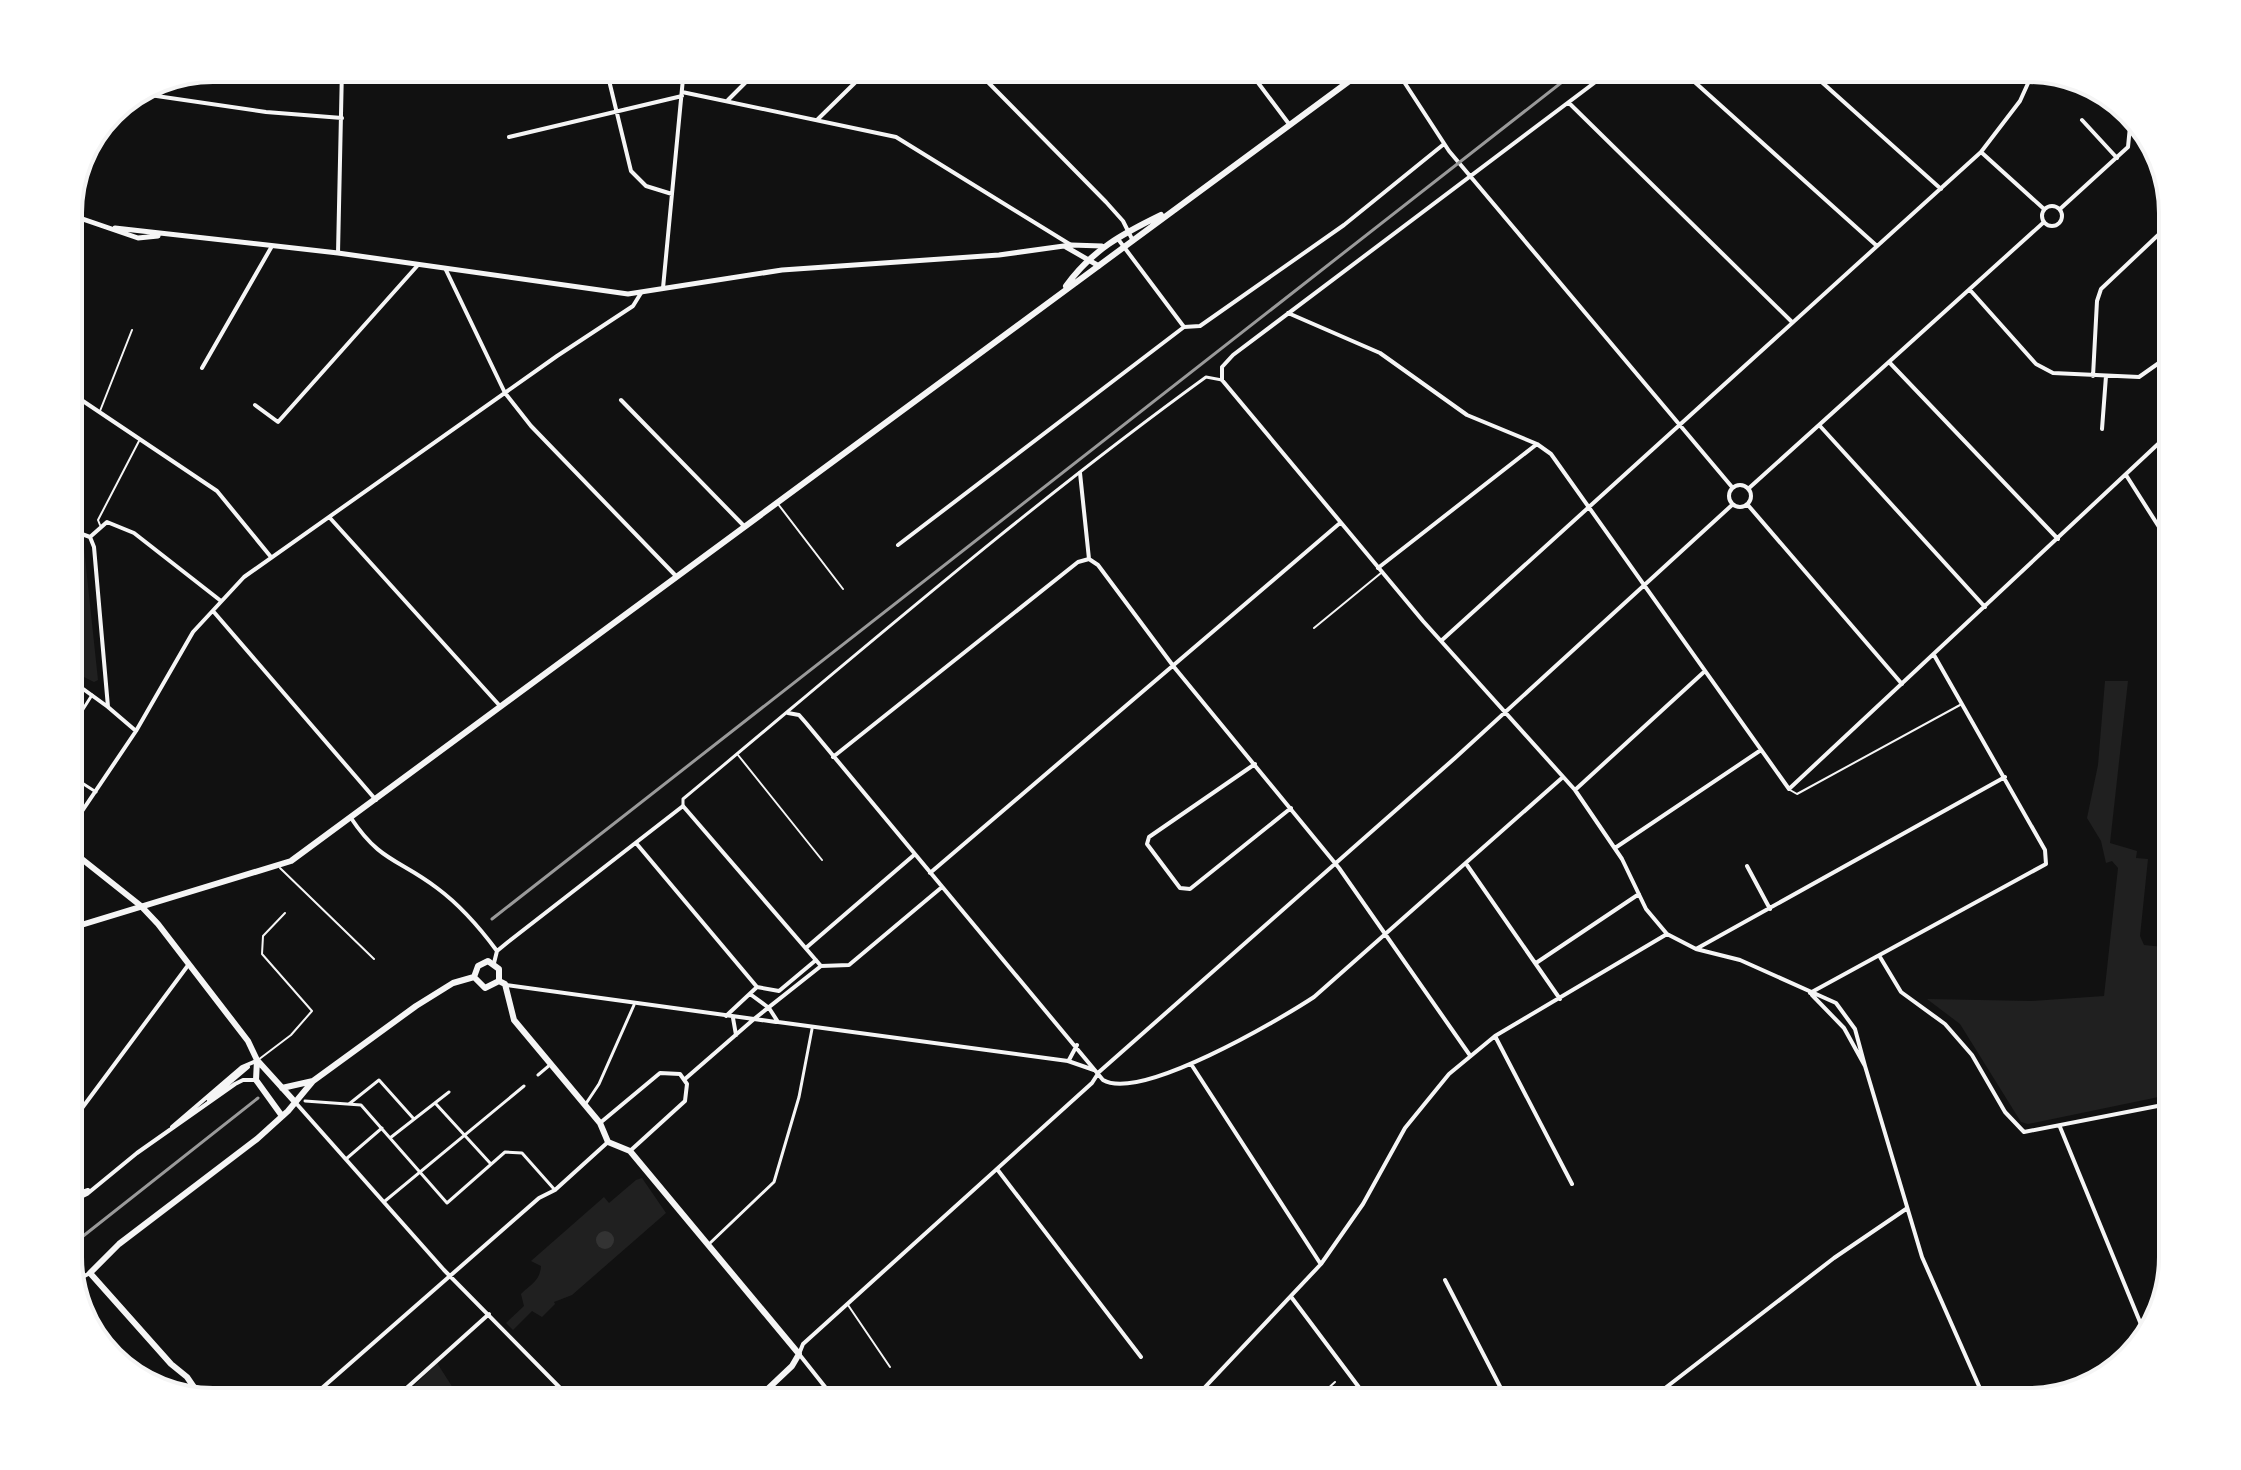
<svg xmlns="http://www.w3.org/2000/svg" width="2241" height="1470" viewBox="0 0 2241 1470" font-family="Bitter,serif">
  <rect width="100%" height="100%" fill="#111"/>
  <path fill="#202020" d="M75,542L84,548L98,680L94,682L68,669V553Z
    M2105,681H2128L2110,843L2137,851L2136,858L2148,859L2140,936L2144,945L2173,948V1094L2028,1124L2021,1122L1960,1024L1927,999L2031,1001L2104,996L2118,868L2112,861L2106,863L2101,841L2087,818L2098,765Z
    M642,1178L666,1213L572,1295L554,1302L555,1304L542,1317L532,1311L513,1330L506,1323L524,1306L521,1294C531,1284 540,1281 541,1266L531,1261L604,1197L609,1203L636,1180Z
    M437,1363L462,1402H398Z"/>
  <path fill="#333" d="M596 1240a9 9 0 1 1 18 0a9 9 0 1 1-18 0Z"/>
  <g fill="none" stroke-linecap="round" stroke-linejoin="round">
    <path stroke="#f5f5f5" stroke-width="2" d="M100,411L132,330
      M778,504L843,589
      M100,525L98,520L139,441
      M1314,628L1381,573
      M738,755L822,860
      M1790,790L1797,794L1960,705
      M280,868L374,959
      M258,1060L291,1035L312,1011L262,954L263,936L285,913
      M848,1305L890,1367
      M1313,1402L1335,1382"/>
    <path stroke="#f5f5f5" stroke-width="3" d="M68,733L92,695
      M68,774L96,792
      M683,806V799C855,656 1025,508 1206,377L1222,380
      M538,1075L551,1064
      M305,1101L361,1105L447,1203L505,1152L522,1153L554,1189
      M349,1104L379,1080L413,1118
      M436,1104L490,1163
      M585,1105L599,1084L634,1005
      M390,1138L449,1092
      M346,1159L382,1128
      M385,1201L524,1086
      M708,1245L774,1182L799,1097L812,1029"/>
    <path stroke="#f5f5f5" stroke-width="4" d="M606,68L631,171L646,186L672,194
      M974,68L1106,202L1123,221L1133,241
      M1247,68L1289,124
      M1395,68L1449,151L1732,487
      M1614,68L1233,355L1222,367V380L1423,621L1575,790L1622,859L1646,909L1667,934L1696,949L1740,960L1836,1003L1855,1029L1865,1066
      M1679,68L1877,246
      M1806,68L1941,189
      M682,92L896,137L1071,245
      M136,93L266,112L342,118
      M728,100L760,68
      M1569,103L1792,322
      M818,119L870,68
      M2082,120L2117,158
      M509,137L682,96
      M1981,152L2044,209
      M2042 216a10 10 0 1 1 20 0a10 10 0 1 1-20 0Z
      M2060,209L2128,147L2131,116
      M1118,239L1184,327
      M338,253L342,68
      M445,268L505,393L531,426L676,576
      M663,288L684,68
      M1970,290L2036,364L2053,373L2139,377L2173,353
      M1288,313L1380,353L1467,415L1537,444L1551,454L1789,789L2173,430
      M1184,327L1200,326L1344,225L1444,144
      M1889,362L2058,539
      M202,368L272,246
      M2093,376L2097,301L2101,289L2173,221
      M68,391L217,491L271,557
      M621,400L745,527
      M255,405L278,422L418,265
      M1820,426L1985,607
      M2102,429L2106,376
      M1080,473L1089,559
      M2126,475L2173,549
      M1729 496a11 11 0 1 1 22 0a11 11 0 1 1-22 0Z
      M1748,489L2044,222
      M1747,504L1902,684
      M330,518L500,706
      M68,529L90,537
      M90,537L94,547L108,707L136,731
      M90,537L107,522L134,533L221,601
      M898,545L1184,327
      M1089,559L1098,565L1174,667L1339,868L1469,1054
      M1378,568L1537,444
      M213,611L376,800
      M1441,641L1981,152L2020,101L2034,70
      M68,678L108,707
      M788,713L799,715L806,723L1103,1080C1140,1102 1279,1020 1314,997L1563,777
      M833,757L1078,562L1089,559
      M1255,764L1149,837L1147,844L1180,888L1190,889L1291,808
      M1575,790L1705,671
      M351,818C380,862 399,859 437,888C460,905 480,928 497,951
      M68,832L136,731L193,632L244,577L557,356L633,306L641,293
      M636,843L757,987
      M1615,848L1761,750
      M1467,865L1560,999
      M1747,866L1770,909
      M930,873L1340,523
      M807,947L914,855
      M1696,949L2005,777
      M1880,957L1901,992L1945,1024L1972,1055L2005,1112L2024,1132L2173,1103
      M494,963L497,951L508,942L683,806L821,966
      M1536,963L1639,894
      M506,985L754,1019L821,966L849,965L942,887
      M1810,993L2046,864L2045,850L1934,655
      M750,994L769,1008
      M1812,995L1844,1028L1865,1066L1922,1257L1986,1402
      M769,1008L778,1022L1068,1061L1094,1070
      M726,1016L757,987L779,991L816,960
      M733,1018L736,1035
      M1495,1036L1572,1184
      M1069,1060L1077,1045
      M1191,1064L1320,1263
      M685,1079L754,1019L776,1022
      M209,1100L248,1067
      M295,1102L444,1270L574,1402
      M600,1123L660,1073L680,1074L687,1084L685,1101L630,1151
      M68,1127L189,964
      M172,1127L242,1067L256,1061
      M2060,1127L2147,1339
      M997,1169L1141,1357
      M68,1197L88,1190
      M68,1203L87,1194L137,1153L235,1084L243,1080H256
      M1445,1280L1508,1402
      M73,1282L90,1273
      M1292,1298L1370,1402
      M306,1402L539,1198L555,1190L608,1142
      M391,1402L489,1314
      M837,1402L799,1354L803,1344L1092,1083L1099,1072L1455,758L1732,505
      M1191,1402L1321,1264L1363,1204L1405,1128L1449,1074L1495,1036L1667,934
      M1647,1402L1834,1258L1906,1209"/>
    <path stroke="#f5f5f5" stroke-width="5" d="M68,214L138,238L158,236
      M115,228L338,253L628,294L782,270L999,255L1071,245L1102,246
      M1066,247L1099,266"/>
    <path stroke="#f5f5f5" stroke-width="6" d="M68,848L141,906L158,924L248,1041L257,1060L256,1080L282,1116
      M474,977L478,966L488,961L499,969V981
      M474,977L485,988L499,981
      M499,981L505,984L514,1020L600,1123L608,1142L630,1151L799,1354L792,1366L754,1402
      M257,1060L295,1102
      M282,1088L313,1081
      M202,1399L187,1377L171,1364L90,1273L119,1244L257,1139L288,1111L313,1081L416,1006L453,983L474,977"/>
    <path stroke="#f5f5f5" stroke-width="6" d="M1066,286C1092,250 1122,234 1161,215
      M68,929L291,861L1367,68"/>
    <path stroke="#9a9a9a" stroke-width="3" d="M492,919L1580,68
      M68,1248L258,1098"/>
  </g>
  <path d="M0 0H2241V1470H0ZM213 82H2028A131 131 0 0 1 2159 213V1257A131 131 0 0 1 2028 1388H213A131 131 0 0 1 82 1257V213A131 131 0 0 1 213 82Z" fill="#fff" fill-rule="evenodd"/>
  <path fill="none" stroke="#f5f5f5" stroke-width="4" d="M213 82H2028A131 131 0 0 1 2159 213V1257A131 131 0 0 1 2028 1388H213A131 131 0 0 1 82 1257V213A131 131 0 0 1 213 82Z"/>
</svg>
